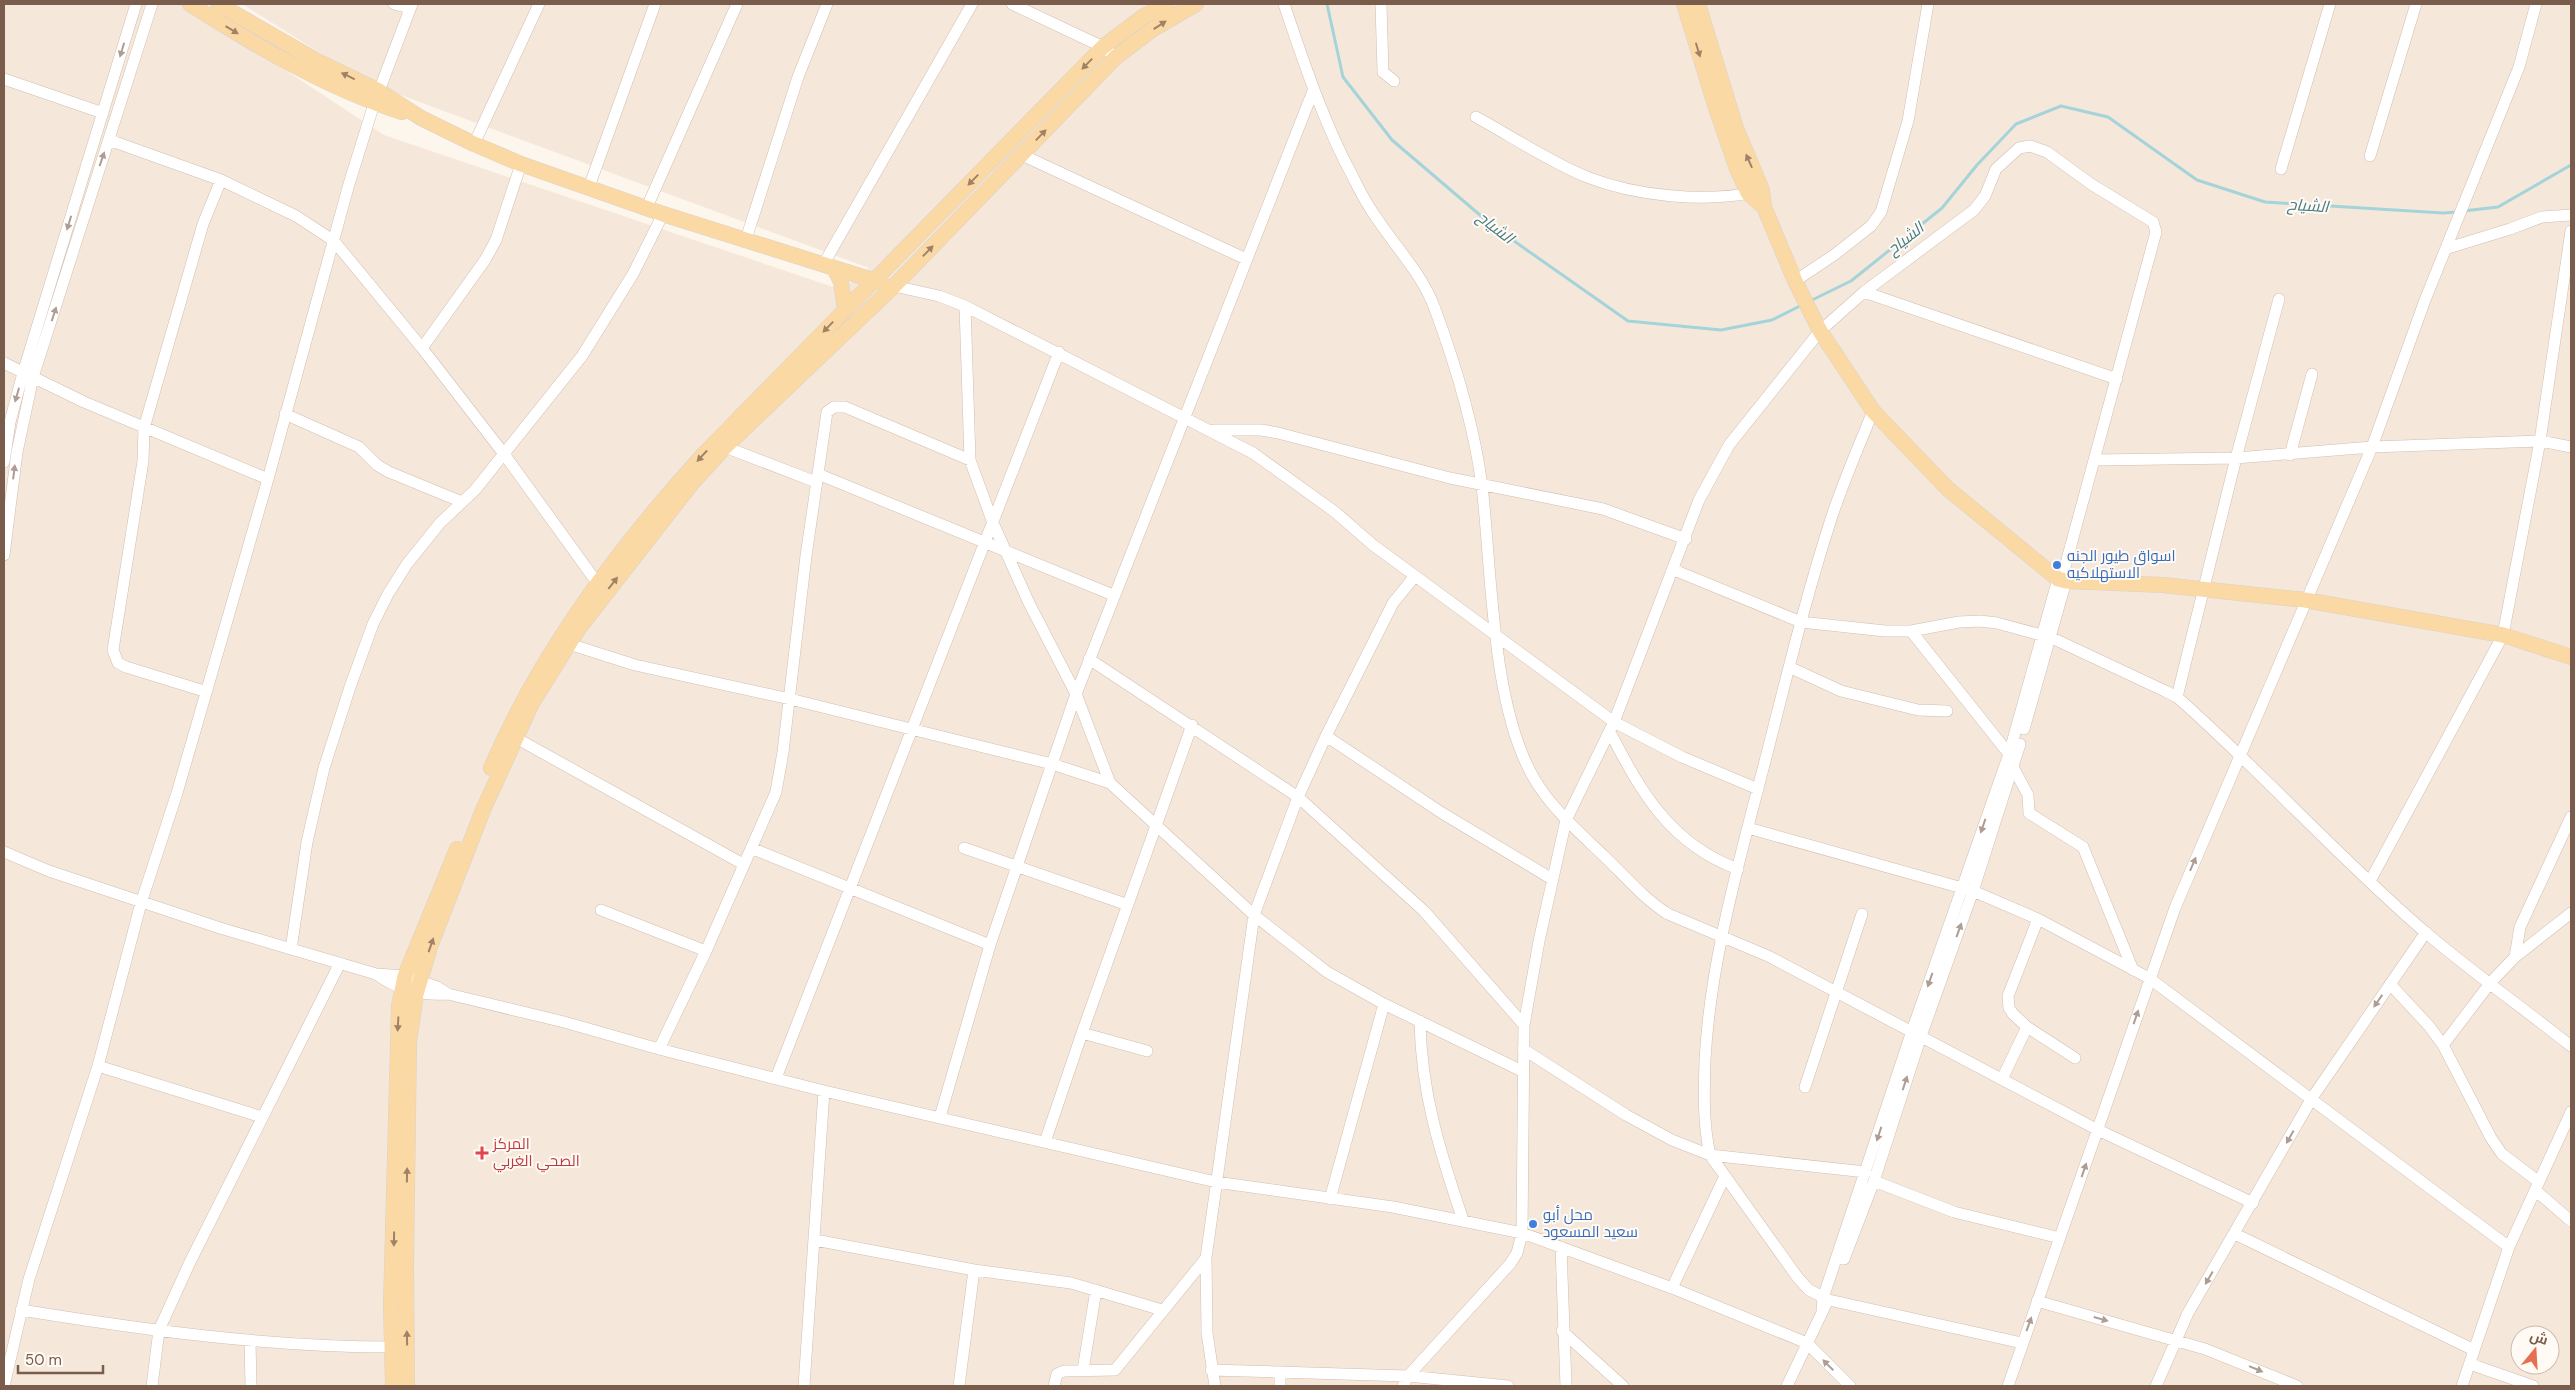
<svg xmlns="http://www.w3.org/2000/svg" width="2575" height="1390" viewBox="0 0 2575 1390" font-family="'DM Sans',Cairo,sans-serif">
  <rect width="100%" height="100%" fill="#fdf6ec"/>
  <path fill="#f5e8da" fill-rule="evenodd" d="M4,4H185L384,135L842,290L869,268L368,83L242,4H2571V1386H4ZM2520,1335H2550V1365H2520Z"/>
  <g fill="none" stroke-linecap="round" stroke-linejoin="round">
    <path stroke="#a5d3da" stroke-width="3" d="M1327,4L1343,77L1392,140L1494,227L1628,321L1721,330L1772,320L1802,305
      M2463,211L2498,207L2571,165
      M1810,301L1851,281L1942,208L1977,165L2016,124L2061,106L2108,117L2197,180L2265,202L2443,213L2457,212"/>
    <defs>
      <path id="minor" d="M394,4L410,8
        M1012,4L1103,47L1116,57
        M1284,4C1304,63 1324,124 1354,179C1361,194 1370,209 1380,223C1399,251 1423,276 1435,309C1456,366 1474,425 1482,486C1492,572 1491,707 1535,780C1553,810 1579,832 1604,856C1625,876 1643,898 1668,914L1768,956L2098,1130L2253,1203
        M1381,4L1383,72L1394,81
        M4,79L103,113
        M1476,117C1511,136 1550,162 1587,177C1635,196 1705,203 1755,192
        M109,140L221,180L296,216L334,241L422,348L504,454L598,584
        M474,144L539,4
        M1022,155L1246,259
        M2370,156L2416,4
        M2281,169L2330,4
        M589,187L655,4
        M647,207L737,4
        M746,239L798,77L827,4
        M2448,248L2510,229L2542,217L2571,215
        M823,265L972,4
        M1795,281L1834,255L1871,226L1881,212L1908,121L1928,4
        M894,286L939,296L965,306L1253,453L1335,512L1373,545L1614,722L1682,757L1758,789
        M1864,292L2117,379
        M965,306L970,460L993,523L1029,603L1076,694L1110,783
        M422,348L485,260L496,240L521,164
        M4,363L84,402L268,479
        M1873,411C1859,446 1844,480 1832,516C1803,605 1782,697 1758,788C1735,877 1710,967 1705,1060C1704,1093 1703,1123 1710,1155L1798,1278L1809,1290L1829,1300L2022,1343
        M285,414L359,447L377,465L389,472L462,502
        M1214,430H1261L1278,433L1450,478L1603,509L1686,539
        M725,447L816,482
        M2290,455L2312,374
        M2096,460L2236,458L2372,447L2540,441L2571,447
        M4,462L10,422L23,373L136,4
        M818,474L1113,595
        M4,555L17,452L33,377L152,4
        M1674,570L1801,622L1885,631H1911L1959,622L1980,621L1997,623L2052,638L2165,691L2177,697C2262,772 2339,858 2425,932C2472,972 2523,1008 2571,1046
        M1911,631L2009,754
        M569,644L635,665L790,699L1052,764L1110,783L1254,915L1327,972L1384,1004L1522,1071
        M1089,659L1298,797L1424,911L1524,1025
        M1789,667L1841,691L1918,710L1947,711
        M204,691L126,667L118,663L113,650L143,461L144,428L203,224L221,180
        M2177,697L2236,458L2279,299
        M2024,729L2066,581V573
        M1610,732C1641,792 1670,844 1738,869
        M1326,736L1442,813L1552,879
        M516,738L743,864
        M2013,767L2028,795L2029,813L2083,847L2133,970
        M1748,828L1973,891L2038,919L2149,978L2509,1247
        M751,848L990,945
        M964,848L1128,905
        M4,852L49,871L220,928L376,974L405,976L437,987L448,994L564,1022L659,1049L824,1091L1216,1182L1393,1207L1522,1233L1672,1288L1807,1343L1850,1386
        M2370,881L2503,635L2540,441L2571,231
        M601,910L706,951
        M2038,919L2008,996L2009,1008L2013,1014L2027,1027L2075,1058
        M291,949L307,842L324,768L350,687L373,624L388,594L407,564L440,523L475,490L582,356L633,274L663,214
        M2515,957L2520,927L2571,817
        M376,974C398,990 420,996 448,994
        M2390,984L2429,1026L2443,1045L2491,1138L2502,1154L2539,1182
        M1420,1021C1421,1092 1440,1152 1463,1220
        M1082,1033L1147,1051
        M2443,1045L2491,982L2515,957L2571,913
        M659,1049L706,951L776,792L783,752L806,556L827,412L834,407H845L970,460
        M1523,1049L1626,1115L1672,1140L1710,1155L1866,1172
        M98,1066L262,1117
        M776,1078L1059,352
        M2002,1079L2027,1027
        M1805,1087L1862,914
        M940,1117L990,945L1076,694L1313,91
        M1045,1142L1082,1033L1192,725
        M1874,1181L1954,1212L2060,1238
        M2535,1190L2571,1221
        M1330,1199L1384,1004
        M2235,1234L2474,1350
        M815,1240L974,1270L959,1386
        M1561,1247L1566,1386
        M1844,1259L1874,1181L1921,1036L1973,891L2020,744
        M974,1270L1071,1283L1162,1310
        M1672,1288L1725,1176
        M2037,1301L2205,1349L2297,1386
        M21,1310C144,1330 268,1347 393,1347
        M1562,1331L1623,1386
        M250,1341L251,1386
        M2470,1364L2533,1386
        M1083,1370L1096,1290
        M1211,1370L1408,1376L1508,1386
        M4,1386L29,1279L98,1066L141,903L177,793L268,479L349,184L374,104L412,4
        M152,1386L159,1330L190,1262L340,963
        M804,1386L824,1091
        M1054,1386L1057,1374L1064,1371L1115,1370L1206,1258
        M1215,1386L1207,1333L1206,1258L1254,915L1298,797L1326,736L1393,603L1415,576
        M1280,1386V1372
        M1403,1386L1408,1376L1510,1264L1517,1253L1522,1233L1524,1025L1539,941L1566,820L1614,722L1699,500L1729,445L1820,331L1864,292L1974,210L1985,196L1996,169L2019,148L2030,146L2047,152L2091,184L2153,222L2156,232L2065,567L2058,579L2009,754L1912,1031L1823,1298L1822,1309
        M1787,1386L1826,1304
        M2008,1386L2175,908L2372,447L2425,300L2519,67L2536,4
        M2156,1386L2188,1313L2312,1098L2426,932
        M2462,1386L2509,1247L2571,1112"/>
      <path id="major" d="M190,4C254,45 329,89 402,112
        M218,4L319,62L379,91L421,118L474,144L521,164L663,214L882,283
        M1684,4L1715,105L1737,169L1748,193L1764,207
        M1698,4L1736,128L1762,190L1764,207L1795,281L1820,331L1873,411L1948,489L2058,579L2066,581L2163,585L2305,600L2503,635L2571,657
        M835,270L841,282L845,309
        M491,768C541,651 619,547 704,454L1103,47L1144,16L1167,4
        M393,1386L391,1305L399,1006L405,976L457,849
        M407,1386L406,1264L409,1042L416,994L431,944L483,810L532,703L579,628L693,482L725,447L894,286L1116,57L1153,29L1196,4"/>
    </defs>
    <use href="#minor" stroke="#d1beb0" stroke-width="12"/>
    <use href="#major" stroke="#dad1cd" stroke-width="16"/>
    <use href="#minor" stroke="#fff" stroke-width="11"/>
    <use href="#major" stroke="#fbd9a5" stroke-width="15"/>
  </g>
  <defs><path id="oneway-solid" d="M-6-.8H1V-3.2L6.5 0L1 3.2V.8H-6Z" transform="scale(1.25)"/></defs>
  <g fill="#a18267">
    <use href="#oneway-solid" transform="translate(1160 25) rotate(-33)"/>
    <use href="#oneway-solid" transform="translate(232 30) rotate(31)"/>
    <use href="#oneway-solid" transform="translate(1698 50) rotate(73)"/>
    <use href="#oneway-solid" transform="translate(1087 64) rotate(134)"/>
    <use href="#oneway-solid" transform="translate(348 76) rotate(-154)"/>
    <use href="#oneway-solid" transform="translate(1041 135) rotate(-46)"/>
    <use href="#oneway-solid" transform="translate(1749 161) rotate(-114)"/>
    <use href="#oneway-solid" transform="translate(973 180) rotate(134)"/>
    <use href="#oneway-solid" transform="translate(928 251) rotate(-46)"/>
    <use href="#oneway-solid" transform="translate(828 327) rotate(134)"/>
    <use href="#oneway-solid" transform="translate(702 456) rotate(133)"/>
    <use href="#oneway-solid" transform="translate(613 583) rotate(-52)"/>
    <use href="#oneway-solid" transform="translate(431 945) rotate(-71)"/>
    <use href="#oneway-solid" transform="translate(398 1024) rotate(93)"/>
    <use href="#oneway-solid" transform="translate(407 1175) rotate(-89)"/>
    <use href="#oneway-solid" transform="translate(394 1239) rotate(91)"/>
    <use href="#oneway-solid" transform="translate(407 1338) rotate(-91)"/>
  </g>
  <g fill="#af9d94">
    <use href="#oneway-solid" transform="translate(122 50) rotate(107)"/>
    <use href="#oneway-solid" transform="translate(102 159) rotate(-71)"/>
    <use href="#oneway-solid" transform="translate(69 223) rotate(107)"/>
    <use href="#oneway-solid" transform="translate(54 314) rotate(-72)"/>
    <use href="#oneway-solid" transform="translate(17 395) rotate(106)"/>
    <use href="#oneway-solid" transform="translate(14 472) rotate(-83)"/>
    <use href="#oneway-solid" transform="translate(1983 826) rotate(109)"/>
    <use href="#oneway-solid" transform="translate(2193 864) rotate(-67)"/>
    <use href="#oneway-solid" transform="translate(1959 930) rotate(-70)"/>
    <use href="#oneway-solid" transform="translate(1930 980) rotate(109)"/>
    <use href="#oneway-solid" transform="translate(2378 1001) rotate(125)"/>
    <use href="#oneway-solid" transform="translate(2136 1017) rotate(-71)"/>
    <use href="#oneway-solid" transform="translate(1905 1083) rotate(-72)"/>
    <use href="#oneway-solid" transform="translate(1879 1134) rotate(108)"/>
    <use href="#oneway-solid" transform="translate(2290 1137) rotate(119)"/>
    <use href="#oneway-solid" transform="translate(2084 1170) rotate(-71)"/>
    <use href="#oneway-solid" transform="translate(2209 1278) rotate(120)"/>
    <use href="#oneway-solid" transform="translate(2101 1319) rotate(16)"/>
    <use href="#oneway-solid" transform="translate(2029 1324) rotate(-70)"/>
    <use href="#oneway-solid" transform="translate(1828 1365) rotate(-135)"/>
    <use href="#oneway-solid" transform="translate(2256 1369) rotate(23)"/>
  </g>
  <g fill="#3f7fe0" stroke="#fffaf3" stroke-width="2">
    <circle cx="2057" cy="565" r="5"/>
    <circle cx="1533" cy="1224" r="5"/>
  </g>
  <path fill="#e0444e" stroke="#fffaf3" stroke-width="2" d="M479.5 1145.5h5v5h5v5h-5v5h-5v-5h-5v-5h5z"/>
  <g text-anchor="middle" stroke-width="4" stroke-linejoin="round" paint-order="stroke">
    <g font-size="15" fill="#366cbe" stroke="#fffaf3" text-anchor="start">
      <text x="2067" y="561">اسواق طيور الجنه<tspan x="2067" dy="17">الاستهلاكيه</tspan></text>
      <text x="1543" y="1220">محل أبو<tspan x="1543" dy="17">سعيد المسعود</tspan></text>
    </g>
    <g font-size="15" fill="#be3a42" stroke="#fffaf3" text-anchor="start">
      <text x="493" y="1149">المركز<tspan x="493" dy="17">الصحي الغربي</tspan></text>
    </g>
    <g font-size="16" font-style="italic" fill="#437c86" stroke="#fffaf3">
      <text transform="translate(2308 205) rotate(4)" y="6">الشياح</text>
      <text transform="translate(1496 227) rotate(38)" y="6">الشياح</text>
      <text transform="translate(1905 238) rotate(-38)" y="6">الشياح</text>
    </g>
  </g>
  <rect width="2575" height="1390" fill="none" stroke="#7a5c4d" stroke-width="10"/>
  <g transform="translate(2535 1350) rotate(18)"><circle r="24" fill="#fffaf3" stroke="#cabbb1"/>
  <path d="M0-4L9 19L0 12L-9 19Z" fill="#e76f51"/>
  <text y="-8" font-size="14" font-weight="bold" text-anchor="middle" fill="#7a5c4d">ش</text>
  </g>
  <path d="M18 1365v8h85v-8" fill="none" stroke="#7a5c4d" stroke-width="2.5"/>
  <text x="25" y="1365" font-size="15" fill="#7a5c4d" stroke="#fffaf3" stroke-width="4" paint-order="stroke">50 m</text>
</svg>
